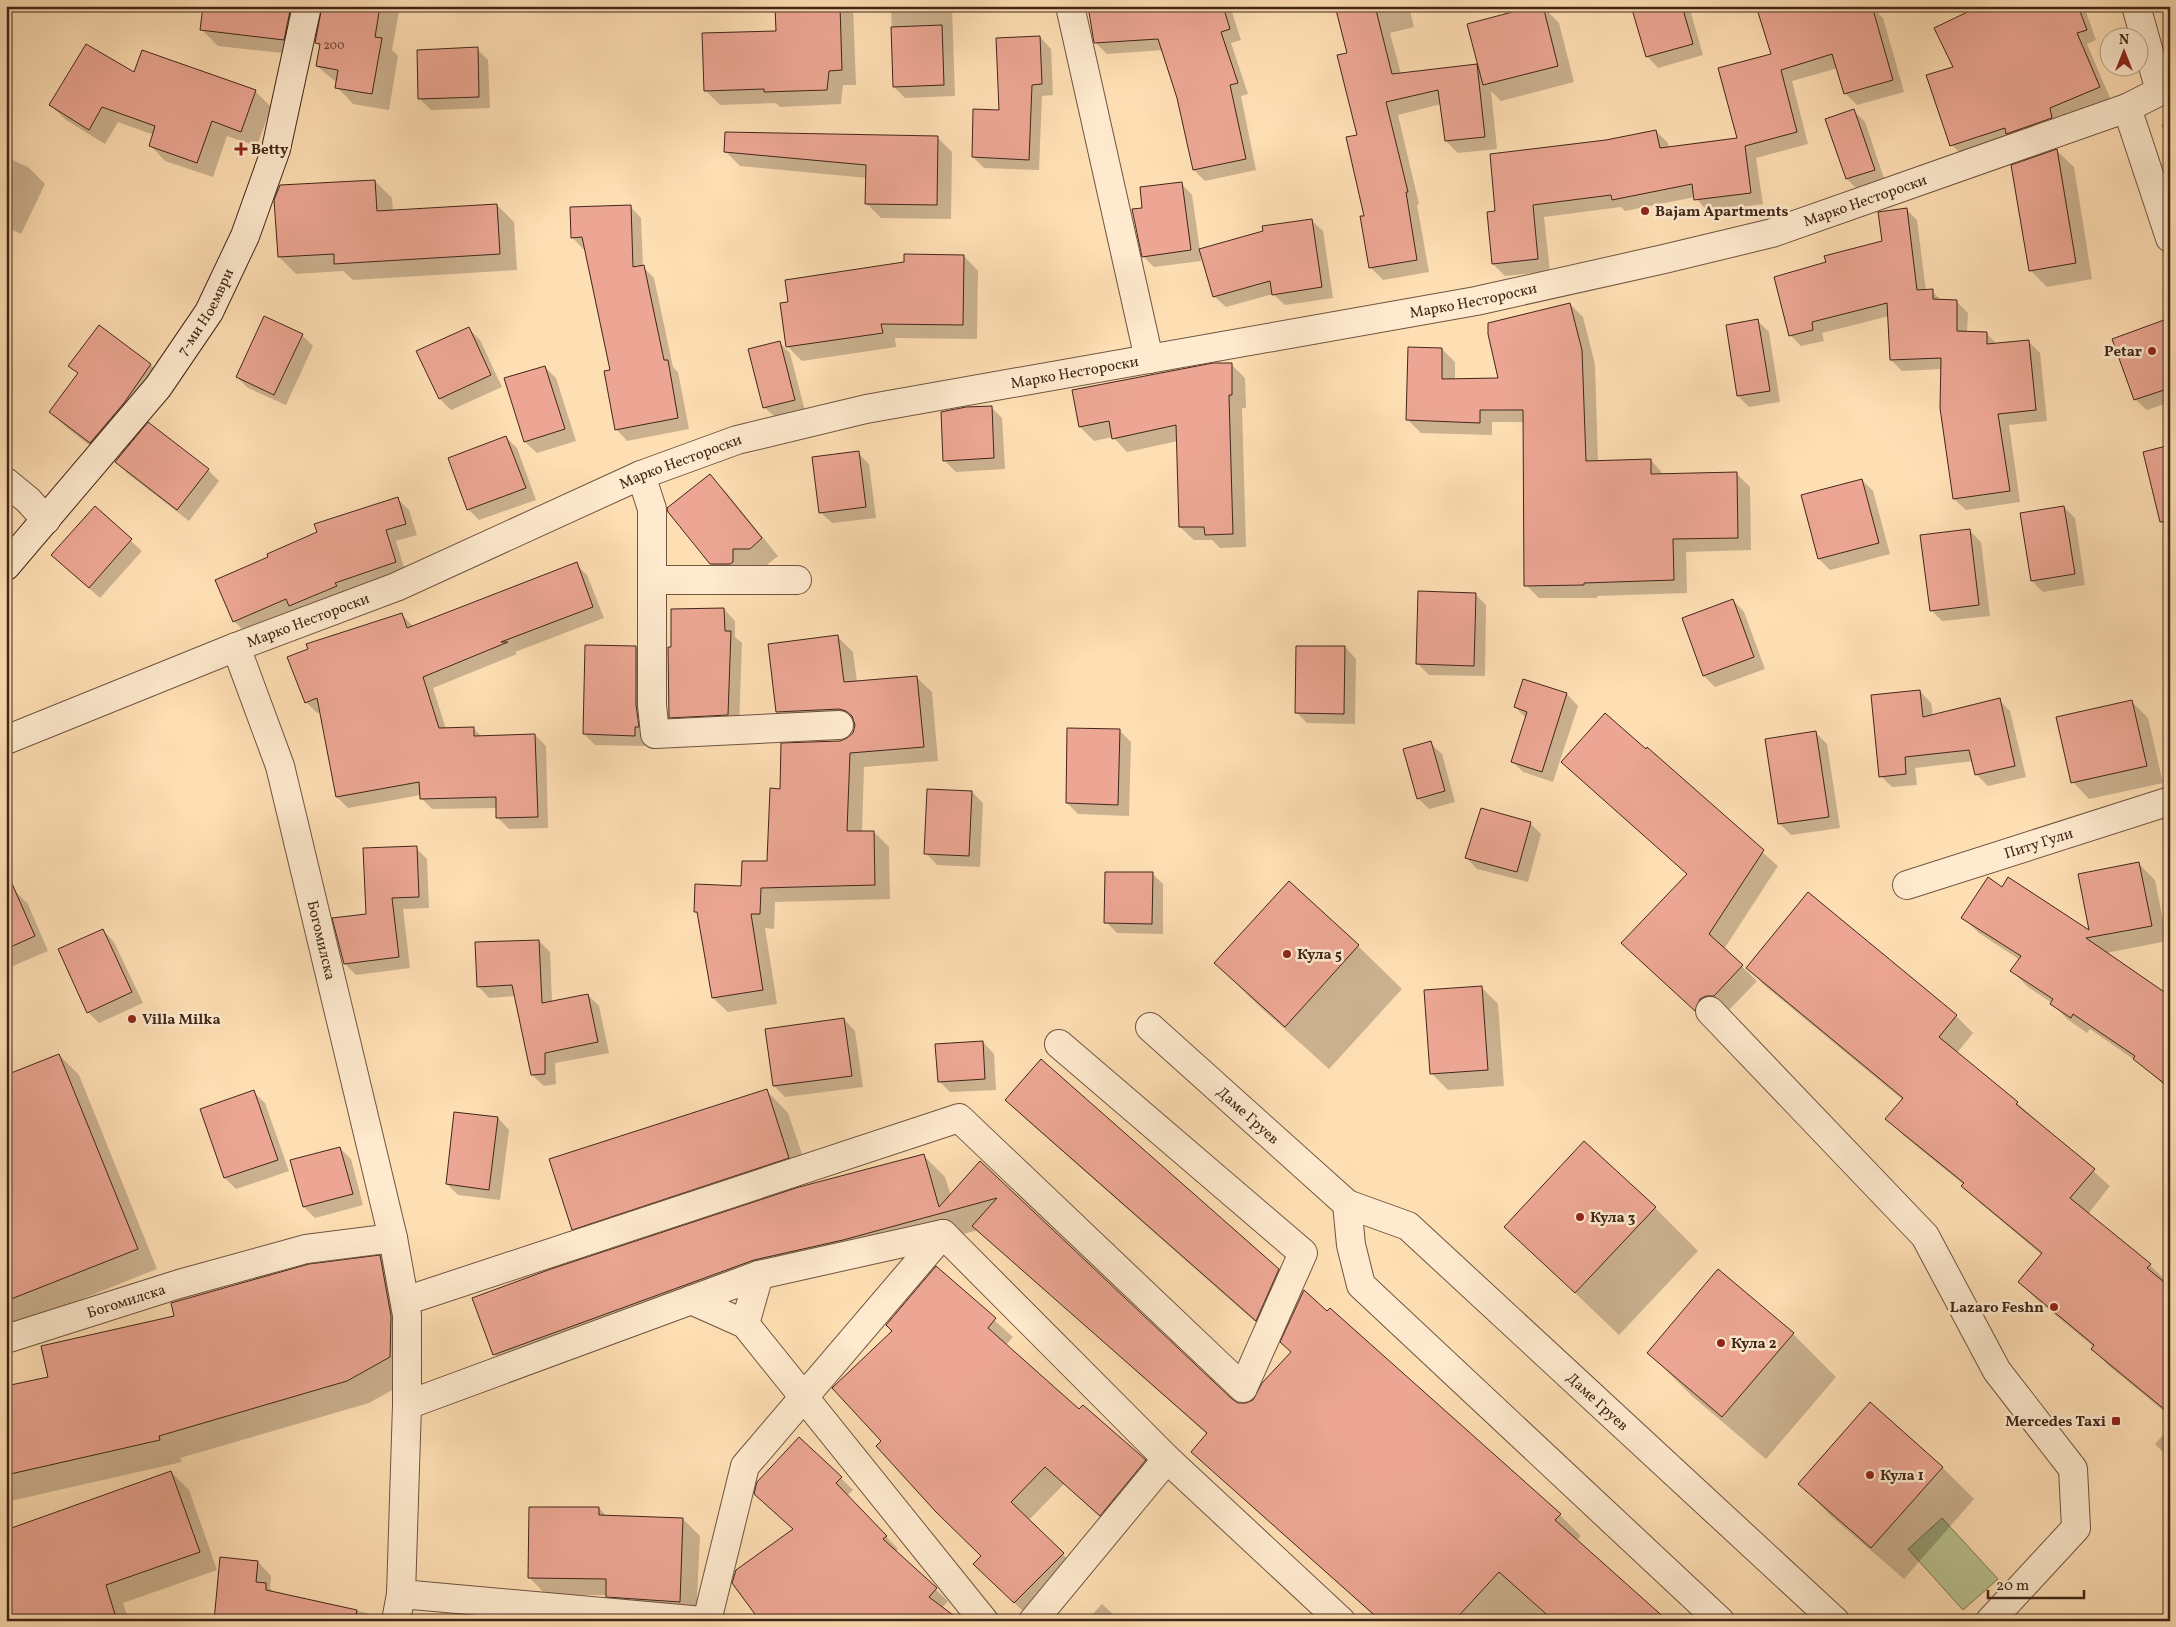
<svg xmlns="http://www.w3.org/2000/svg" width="2176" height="1627" viewBox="0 0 2176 1627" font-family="Vollkorn,serif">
  <rect width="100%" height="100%" fill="#fedeb3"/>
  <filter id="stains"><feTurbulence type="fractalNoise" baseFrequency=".004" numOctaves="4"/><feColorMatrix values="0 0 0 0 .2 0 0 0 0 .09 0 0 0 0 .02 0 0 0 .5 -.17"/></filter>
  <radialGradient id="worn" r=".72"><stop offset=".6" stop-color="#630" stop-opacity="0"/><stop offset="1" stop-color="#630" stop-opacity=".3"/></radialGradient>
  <path fill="#bac290" stroke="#7e7454" d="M1942,1518L1998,1579L1963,1610L1908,1549Z"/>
  <path fill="#0003" d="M205,6H318L300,55L218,46L202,30Z
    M324,6H400L392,50L398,56L389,110L353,104L337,87V83L317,66L321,47L316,43Z
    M776,6H853L856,85H843L841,104L780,107L776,103L720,105L705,90L777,33Z
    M891,6H952L955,96L905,98L894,87Z
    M1090,6H1230L1241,40L1231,43L1248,94L1241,96L1256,170L1205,181L1194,170L1178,98L1163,50L1107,54L1096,43Z
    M1336,6H1409L1414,27L1390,33L1401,74L1477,65L1480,69L1542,6L1559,23L1574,82L1501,101L1491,91L1497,149L1458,153L1446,141L1441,104L1398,115L1419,204L1417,205L1429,272L1383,280L1370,267L1349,53Z
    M1633,6H1689L1703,55L1658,68L1647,56Z
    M1871,6L1883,18L1904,92L1857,105L1845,93L1838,68L1792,81L1808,144L1756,158L1763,204L1708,212L1695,197L1625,211L1621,207L1544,217L1550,271L1505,276L1493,264L1497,212L1606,141L1656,131L1668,143L1669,148L1738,139L1773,54Z
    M1982,6H2084L2096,40L2087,44L2110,98L2060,119L1962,155L1952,145Z
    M1040,37L1051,49L1053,95L1042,96L1039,170L984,168L973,157Z
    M477,49L488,60L490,108L431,110L420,99Z
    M135,74L255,91L271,107L257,146L227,136L213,177L165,161L150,145L154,135L118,122L105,144L66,120L50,105Z
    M1854,111L1865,122L1885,181L1858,190L1847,179L1827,120Z
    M2170,121V142L2161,125Z
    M938,138L952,152L951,219L881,218L866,203L867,178L740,166L725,151Z
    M2057,151L2074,167L2092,279L2047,287L2030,270Z
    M6,157L28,167L45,184L21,234L6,227Z
    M375,181L392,198L393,211L497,205L514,222L517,270L353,280L343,271L296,274L279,257Z
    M1181,183L1192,195L1200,250L1311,220L1323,231L1333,298L1285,305L1273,294L1226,307L1214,296L1200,251L1201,261L1154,267L1143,256L1144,209Z
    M630,206L641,218L643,267L654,278L673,367L678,372L689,429L627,441L616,429L612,371L586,248L583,249L572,237Z
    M1906,209L1917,220L1926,291H1932L1942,301H1956L1968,313L1967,333H1986L1998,345L2029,342L2040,353L2047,421L2009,425L2020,502L1966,510L1954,499L1942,369L1902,371L1891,360L1889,316L1822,333L1824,341L1801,346L1790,335L1827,263L1883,242Z
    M964,256L978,271L977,339L895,338L896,347L802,361L788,347Z
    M1570,304L1583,317L1595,364L1598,462L1651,460L1664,475L1737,474L1750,487L1751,550L1686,552L1687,593L1597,596V598H1539L1526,585L1524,422H1492V435L1421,433L1408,420L1442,349L1455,362V380L1500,379Z
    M1758,321L1769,332L1780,402L1749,407L1738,396Z
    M2164,321L2170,327V402L2147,410L2135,399Z
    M99,327L151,365L167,382L107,459L67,428L50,412L78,374L70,366Z
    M468,328L480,340L502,387L451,410L440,399L418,352Z
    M302,335L313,346L286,405L248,388L237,377Z
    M779,342L790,353L805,411L776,418L764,407Z
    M1231,364L1245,378L1246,408H1242L1246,547L1220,548L1212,540H1194L1180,527L1178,441L1127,452L1113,437L1094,441L1080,427Z
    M545,367L556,378L576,441L537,453L525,442L506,379Z
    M991,407L1002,418L1005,469L956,472L945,461Z
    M149,424L208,470L219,481L189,521L127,473L116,462Z
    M506,437L517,448L536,500L479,520L468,509Z
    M2170,446V537L2167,527L2161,521Z
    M858,453L869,464L876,518L832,523L820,512Z
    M710,476L726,492L778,556L767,565L750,566L749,579L728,581L711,564Z
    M1862,480L1873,491L1890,554L1830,570L1819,559Z
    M397,498L409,510L417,535L396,541L406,574L245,632L234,621Z
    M2064,507L2075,518L2085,585L2043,592L2032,581Z
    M95,508L142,551L100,598L64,566Z
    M1970,531L1981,542L1990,616L1942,621L1931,610Z
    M576,564L587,575L604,618L515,652L517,654L433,688L446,729L473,728L482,737L535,735L546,746L548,828L509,829L498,818L497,808L432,809L421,798V795L348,808L337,797L321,712L317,713L306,702L402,615L414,627Z
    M1475,594L1486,605L1485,676L1429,675L1417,663Z
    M1733,600L1744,612L1765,669L1715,687L1704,676Z
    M724,609L735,621V637L742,643L739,726L681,728L670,717L673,649Z
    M838,637L853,652L857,682L917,678L932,692L938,761L864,767L862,832H874L889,847L890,899L775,902L774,929L765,928L777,1004L728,1012L713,998L699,915L696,912L743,887L768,863L781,790L854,733L855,724L792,727L777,712Z
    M636,647L647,659L645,746L595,745L584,734Z
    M1345,647L1356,659L1355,724L1307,723L1296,712Z
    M1524,680L1567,694L1578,706L1553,782L1523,772L1512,761L1526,718L1515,707Z
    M1920,691L1931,703L1933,716L1999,700L2010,711L2026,777L1988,786L1976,774L1973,761L1915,768L1917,785L1892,787L1881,776Z
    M2131,701L2148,718L2163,783L2089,799L2073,782Z
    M1120,731L1131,742L1129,816L1078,814L1067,803Z
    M1816,733L1827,744L1840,828L1791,835L1780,824Z
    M1430,743L1442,754L1455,802L1429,809L1418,798Z
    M1646,751L1778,866L1724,949L1757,981L1729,1010H1721L1710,1024L1638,958L1688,875Z
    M972,792L983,803L980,867L937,865L926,853Z
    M1530,823L1541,834L1528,882L1477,869L1466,857Z
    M416,848L427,859L429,908L403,909L410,968L356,975L345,964L367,915Z
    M2139,864L2155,880L2167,941L2106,953L2170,997V1090L2139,1063L2090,1029L2087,1033L2067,1019L2052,1003L2028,987L2012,971L2020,960L1979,933L1963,918L2002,888L2091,933Z
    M1152,873L1163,884V934L1117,933L1106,922Z
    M1289,883L1358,946L1402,989L1329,1069L1259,1006L1215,963Z
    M14,890L28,904L48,951L6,969V893Z
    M1809,894L1956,1016L1973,1033L1957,1053L2017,1103L2110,1186L2088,1214L2150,1265L2167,1282L2165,1284L2170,1288V1416L2109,1366L2093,1349L2094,1347L2036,1299L2020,1282L2042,1255L1980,1203L1964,1185L1904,1136L1887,1119L1903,1100L1764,985L1748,968Z
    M103,930L114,942L143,1003L99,1023L88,1012Z
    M539,941L550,952L552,1002L588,995L599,1006L609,1053L555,1063L556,1084L544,1086L532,1075L516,996L489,998L478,986Z
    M1481,987L1498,1004L1504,1086L1448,1090L1431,1073Z
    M844,1019L855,1031L863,1087L785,1097L774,1086Z
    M983,1042L994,1054L996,1090L950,1092L939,1081Z
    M59,1055L79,1075L157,1269L6,1329V1077Z
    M766,1090L788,1113L811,1180L595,1251L573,1229Z
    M254,1092L265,1103L289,1171L236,1189L225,1178L202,1109Z
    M1007,1100L1278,1269L1301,1292L1278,1342L1029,1122Z
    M498,1118L509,1130L500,1200L458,1195L447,1184Z
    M340,1148L351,1159L363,1205L315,1218L304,1207L292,1161Z
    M924,1156L945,1177L951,1196L980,1163L1231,1400L1560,1515L1581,1536L1576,1541L1666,1621H1380L1193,1451L1208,1435L978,1230L865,1261L775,1281L516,1376L495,1355L474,1299Z
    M1655,1208L1698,1251L1619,1335L1506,1227Z
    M380,1257L402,1279L412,1379L369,1403L180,1458L182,1462L6,1502V1388L49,1378L175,1317Z
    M936,1268L1013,1337L1006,1345L1079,1410L1145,1461L1163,1479L1118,1533L1064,1484L1028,1521L1078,1569L1032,1620L975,1564L983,1556L883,1441L894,1331Z
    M1793,1334L1836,1377L1766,1459L1692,1396L1649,1353Z
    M2170,1427V1459L2155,1444Z
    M1942,1467L1974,1499L1904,1579L1831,1516L1800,1484Z
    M171,1472L189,1490L217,1570L123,1603L129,1621H6Z
    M841,1478L853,1490L847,1496L898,1549L895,1552L948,1601L942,1608L794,1530L768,1506Z
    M599,1508L607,1517L683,1519L700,1536L696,1619L624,1613L607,1595H546L530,1578Z
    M258,1562L271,1576L270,1588L274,1593L367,1613L374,1621H215Z
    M1102,1604L1120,1621H1086Z"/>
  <path fill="#eca693" stroke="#412619" d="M203,6H291L284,40L200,30Z
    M322,6H380L375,37L382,38L372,94L335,88L338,70L316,66L320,44L315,43Z
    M775,6H840L842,70L829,71L827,90L764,92V89L704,91L702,33L776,31Z
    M1088,6H1223L1230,29L1221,32L1238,83L1230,85L1246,159L1193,170L1177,98L1158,39L1094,43Z
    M1335,6H1375L1392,74L1477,64L1485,137L1445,141L1438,90L1386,102L1408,192H1406L1417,260L1369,268L1360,216H1364L1346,137L1357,135L1337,55L1347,53Z
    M1535,6H1543L1558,66L1483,85L1467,24Z
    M1631,6H1682L1693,44L1646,57Z
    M1756,6H1872L1893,80L1844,94L1832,54L1781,70L1797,132L1745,146L1751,193L1694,200L1692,184L1612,200L1611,195L1533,205L1538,259L1492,264L1487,212L1495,211L1490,154L1606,140L1656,130L1660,148L1737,138L1718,68L1771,54Z
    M1980,6H2078L2087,30L2077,33L2100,87L2050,108L2052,118L2006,134L2005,128L1950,146L1926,75L1953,67L1934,28Z
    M942,25L944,85L893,87L891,27Z
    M1040,36L1042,84L1032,85L1029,160L972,157L973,109L999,110L996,38Z
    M86,44L134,72L142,50L256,90L241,132L212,121L197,163L149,146L155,126L102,107L89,130L49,105Z
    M478,47L479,97L418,99L417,50Z
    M1854,109L1875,170L1846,179L1825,119Z
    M725,132L938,136L937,205L865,204L866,165L724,152Z
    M2057,149L2076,263L2029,271L2011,165Z
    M375,180L377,211L497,204L500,254L334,264V254L278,257L274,200L280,185Z
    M1182,182L1191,250L1142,257L1132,209L1142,208L1140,187Z
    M631,205L633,267L644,265L664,360H668L678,418L615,430L604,371L610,370L582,237L571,238L570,207Z
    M1907,208L1917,290L1933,289V299L1957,300V331L1987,332V344L2029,340L2036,410L1998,414L2010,491L1953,499L1940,408L1941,358L1890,360L1887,303L1812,322L1813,330L1789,336L1774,277L1826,262L1824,256L1882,241L1878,212Z
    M1312,219L1322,287L1272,295L1270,281L1213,297L1199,249L1263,231L1262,226Z
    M904,254L964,255L963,325L881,324L883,333L786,347L780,303L788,302L785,280L904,262Z
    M1570,303L1582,350L1586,461L1651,459V474L1737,472L1738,538L1673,539L1674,580L1584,583V585L1524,586L1523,410H1480V423L1406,420L1408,347L1442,348V379L1498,378L1488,334V323Z
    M264,316L303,334L274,395L236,377Z
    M1758,319L1770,391L1737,396L1726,325Z
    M2164,320L2170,335V388L2134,400L2112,339Z
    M99,325L151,364L124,403L90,443L49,412L78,373L68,366Z
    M469,327L491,375L439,399L416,351Z
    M780,341L795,400L763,408L748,349Z
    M1213,363H1232V395H1229L1233,534L1205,535L1204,527H1179L1176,425L1112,439L1109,421L1079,427L1072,390Z
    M545,366L565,429L524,442L504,378Z
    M992,406L994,458L943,461L941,412L966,407Z
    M148,422L209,469L177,510L115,462Z
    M506,436L526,488L467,510L448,458Z
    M2170,445V521L2160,522L2143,452Z
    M859,451L866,507L819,513L812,457Z
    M710,474L762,538L750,549H733V562L730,564H710L668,512L667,508Z
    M1862,479L1879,543L1818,559L1801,495Z
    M398,497L406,524L386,530L396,562L335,583L337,586L289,606L286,599L233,622L215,580L268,557L267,554L317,532L314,524Z
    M95,506L132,539L89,588L51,555Z
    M2064,506L2075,574L2031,581L2020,513Z
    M1970,529L1979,605L1930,611L1920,535Z
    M577,562L593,607L501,642H508L423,677L439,728L474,727V736L535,734L538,817L496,818V797L420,799L419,782L336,797L317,698L305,703L287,657L308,649L306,644L402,613L407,628Z
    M1418,591L1476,593L1474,666L1416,664Z
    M1733,599L1754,657L1703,676L1682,618Z
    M724,608L725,631H731L728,715L669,718L668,647H671V609Z
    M838,635L844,682L917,676L924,747L850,753L847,831H874L875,885L761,888L760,914H751L763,990L712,998L697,912H694L695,884L741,886L742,861H767L770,788L780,789L781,743L840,741L847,738L853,733L855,725L852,716L846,711L839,709L776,712L768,644Z
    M585,645L636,646V705L639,727H635V736L583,734Z
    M1296,646H1345L1344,714L1295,713Z
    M1523,679L1567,693L1542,772L1511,762L1527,712L1514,707Z
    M1920,690L1923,717L2000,698L2015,766L1975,775L1969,750L1905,757L1906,774L1879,777L1871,695Z
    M2132,700L2147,766L2071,783L2056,717Z
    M1605,713L1646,749L1647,747L1764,850L1709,934L1743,965L1714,996H1706L1700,999L1695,1011L1621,943L1687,874L1561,762Z
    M1067,728L1120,729L1118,805L1066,803Z
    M1816,731L1829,817L1778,824L1765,739Z
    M1431,741L1445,791L1417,799L1403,749Z
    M927,789L972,791L969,856L924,854Z
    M1481,808L1531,822L1517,872L1465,858Z
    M417,846L419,897L392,898L399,957L344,964L332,918L366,914L363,848Z
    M2139,862L2152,926L2086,938L2170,996V1088L2133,1059L2135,1056L2073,1014L2071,1018L2050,1004L2053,999L2010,971L2021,956L1961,918L1988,877L2002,887L2008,877L2089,930L2078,874Z
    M6,870L35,936L6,949Z
    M1105,872H1153L1152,924L1104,923Z
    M1289,881L1359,945L1285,1027L1214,963Z
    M1808,892L1957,1015L1939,1037L2018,1102L2016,1104L2095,1169L2070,1198L2151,1264L2147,1268L2170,1287V1414L2091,1349L2094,1345L2018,1282L2042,1253L1961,1186L1964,1183L1885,1119L1903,1098L1746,968Z
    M103,929L132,992L87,1013L58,949Z
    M539,940L542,1003L588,994L598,1042L545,1053V1074L531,1075L512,985L477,987L475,942Z
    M1482,986L1488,1070L1430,1074L1424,990Z
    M844,1018L852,1076L773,1086L765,1029Z
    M983,1041L985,1079L938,1082L935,1044Z
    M59,1054L138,1249L6,1301V1075Z
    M1041,1059L1279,1269L1256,1321L1005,1100Z
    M767,1089L789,1158L572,1230L549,1159Z
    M254,1090L278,1160L224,1178L200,1109Z
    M454,1112L498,1117L489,1190L446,1184Z
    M1584,1141L1656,1207L1575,1293L1504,1227Z
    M340,1147L353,1194L303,1207L290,1160Z
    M924,1154L939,1207L980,1161L1232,1399L1238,1403H1246L1253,1400L1262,1383L1291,1352L1280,1342L1304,1290L1327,1311L1330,1308L1561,1514L1555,1520L1668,1621H1554L1499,1572L1454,1621H1381L1191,1452L1207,1433L972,1226L997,1198L843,1240L754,1260L493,1355L472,1298L551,1269L799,1187Z
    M380,1255L391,1316L390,1357L347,1381L159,1436L160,1440L6,1475V1386L48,1377L41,1346L174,1316L171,1303L309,1264Z
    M936,1266L996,1318L988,1328L1079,1409L1083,1405L1146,1460L1100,1516L1045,1467L1011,1502L1064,1553L1014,1603L973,1564L981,1556L936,1512L876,1446L881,1441L832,1388L892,1331L886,1325Z
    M1718,1269L1794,1333L1722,1417L1647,1353Z
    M1870,1402L1943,1467L1871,1548L1798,1484Z
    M799,1437L842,1477L836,1483L887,1536L883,1539L937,1588L929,1597L961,1621H760L732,1583L736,1570L793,1529L754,1494L757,1482Z
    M171,1471L200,1552L106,1585L117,1621H6V1530Z
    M529,1507H599V1515L683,1518L680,1602L606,1597V1579L528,1578Z
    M220,1557L258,1561L256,1582L266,1583V1590L357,1610L355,1621H214Z"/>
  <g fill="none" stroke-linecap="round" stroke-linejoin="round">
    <defs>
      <g id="street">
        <path d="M1070,6L1149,359"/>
        <path d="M2136,6L2160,91"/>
        <path d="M2127,108L2170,238"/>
        <path d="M641,475L652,509V705L655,734L839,725"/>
        <path d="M6,482L28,500L46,520"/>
        <path d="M652,580H797"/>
        <path id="s1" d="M236,647L280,766L393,1238L407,1315V1405L401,1594L396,1621"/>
        <path id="s2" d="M6,740L236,647L396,587L641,475L737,440L866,409L1476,301L1664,259L1772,233L2127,108L2170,86"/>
        <path id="s3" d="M1907,885L2170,801"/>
        <path d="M1710,1011L1925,1236L1997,1371L2073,1469L2076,1528L1990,1621"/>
        <path id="s4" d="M1150,1027L1347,1204L1408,1226L1835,1621"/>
        <path d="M1347,1204L1351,1245L1361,1285L1720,1621"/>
        <path d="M691,1300L745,1324L984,1621"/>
        <path d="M405,1301L959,1118L1243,1388L1303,1253L1059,1044"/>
        <path d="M745,1324L759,1275"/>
        <path id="s5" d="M6,1339L179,1284L306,1249L393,1238"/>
        <path d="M407,1405L759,1275L943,1234L1167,1459L1341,1621"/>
        <path d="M401,1594L703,1621"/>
        <path d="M707,1621L745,1466L943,1234"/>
        <path d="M1033,1621L1167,1459"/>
      </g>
      <g id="secondary">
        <path id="s6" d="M6,566L158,387L209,312L245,236L276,149L307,6"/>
      </g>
    </defs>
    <use href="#street" stroke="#705440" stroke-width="30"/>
    <use href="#secondary" stroke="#412619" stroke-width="30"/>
    <use href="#street" stroke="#feeace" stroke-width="28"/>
    <use href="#secondary" stroke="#feeace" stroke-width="28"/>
  </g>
  <g fill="#8f2418" stroke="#feeace" stroke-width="2">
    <path d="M238.5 141.5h5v5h5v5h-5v5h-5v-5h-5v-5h5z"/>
    <circle cx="1645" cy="211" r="5"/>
    <circle cx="2152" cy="351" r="5"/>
    <circle cx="1287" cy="954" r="5"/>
    <circle cx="132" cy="1019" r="5"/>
    <circle cx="1580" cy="1217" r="5"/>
    <circle cx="2054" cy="1307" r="5"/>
    <circle cx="1721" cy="1343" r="5"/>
    <rect x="2111" y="1416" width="10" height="10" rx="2.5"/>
    <circle cx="1870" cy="1475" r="5"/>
  </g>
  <g text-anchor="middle" stroke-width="5" stroke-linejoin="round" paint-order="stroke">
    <g font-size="12" fill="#6c4638">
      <text x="334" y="49">200</text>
    </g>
    <g font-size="15" font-weight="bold" fill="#412619" stroke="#feeace" text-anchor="start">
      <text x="251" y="154">Betty</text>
      <text x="1655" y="216">Bajam Apartments</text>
      <text x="2142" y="356" text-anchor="end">Petar</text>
      <text x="1297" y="959">Кула 5</text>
      <text x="142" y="1024">Villa Milka</text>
      <text x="1590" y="1222">Кула 3</text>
      <text x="2044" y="1312" text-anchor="end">Lazaro Feshn</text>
      <text x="1731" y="1348">Кула 2</text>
      <text x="2106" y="1426" text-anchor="end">Mercedes Taxi</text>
      <text x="1880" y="1480">Кула 1</text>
    </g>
    <g font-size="15" fill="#412619" stroke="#feeace">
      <text dy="5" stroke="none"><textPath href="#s2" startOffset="1945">Марко Нестороски</textPath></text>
      <text dy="5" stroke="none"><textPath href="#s2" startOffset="1540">Марко Нестороски</textPath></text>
      <text dy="5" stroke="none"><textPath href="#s6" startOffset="324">7-ми Ноември</textPath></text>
      <text dy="5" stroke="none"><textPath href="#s2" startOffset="1135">Марко Нестороски</textPath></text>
      <text dy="5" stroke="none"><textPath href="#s2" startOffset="730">Марко Нестороски</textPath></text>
      <text dy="5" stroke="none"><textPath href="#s2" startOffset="325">Марко Нестороски</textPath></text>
      <text dy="5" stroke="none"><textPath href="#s3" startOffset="138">Питу Гули</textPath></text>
      <text dy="5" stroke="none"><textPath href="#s1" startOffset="306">Богомилска</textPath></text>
      <text dy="5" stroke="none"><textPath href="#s4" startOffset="132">Даме Груев</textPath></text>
      <text dy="5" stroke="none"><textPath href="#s5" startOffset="126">Богомилска</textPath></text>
      <text dy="5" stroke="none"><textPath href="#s4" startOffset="588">Даме Груев</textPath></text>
    </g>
  </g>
  <rect width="2176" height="1627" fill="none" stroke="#fedeb3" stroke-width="25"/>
  <rect x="8" y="8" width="2161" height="1612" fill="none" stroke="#412619" stroke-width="2.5"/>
  <rect x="12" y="12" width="2151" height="1602" fill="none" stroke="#412619"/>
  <g transform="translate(2124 52)"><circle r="24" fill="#feeace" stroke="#b29c86"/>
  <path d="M0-4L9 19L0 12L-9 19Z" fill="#8f2418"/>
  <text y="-8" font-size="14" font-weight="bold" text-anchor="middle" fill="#412619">N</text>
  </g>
  <path d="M1988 1590v8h96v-8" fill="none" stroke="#412619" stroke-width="2.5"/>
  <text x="1996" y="1590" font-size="15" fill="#412619" stroke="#feeace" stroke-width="4" paint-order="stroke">20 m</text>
  <rect width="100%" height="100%" filter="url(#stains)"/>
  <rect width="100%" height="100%" fill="url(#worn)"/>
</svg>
